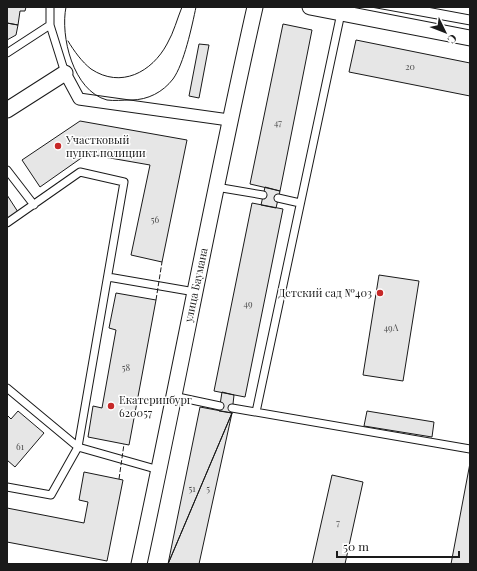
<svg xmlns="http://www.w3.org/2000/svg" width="477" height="571" viewBox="0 0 477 571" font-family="'Playfair Display',serif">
  <rect width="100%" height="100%" fill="#fff"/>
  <path fill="#e6e6e6" stroke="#1a1a1a" d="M7,7H26L25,11H20L18,25L7,23Z
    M7,23L18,25L16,35L7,40Z
    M283,24L312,30L280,191L250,184Z
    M356,40L470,63V96L349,72Z
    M199,44L209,45L199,98L189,96Z
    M80,121L187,140L162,262L131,255L150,165L87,154L40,187L22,160Z
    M265,187L280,191L276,208L261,205Z
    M7,195L18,212L7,219Z
    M252,203L283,209L245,397L214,391Z
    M379,275L419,281L403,381L363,375Z
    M116,293L156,300L129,445L88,437L93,406L102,408L116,330L109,328Z
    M222,392L234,395L232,413L219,411Z
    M200,407L232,413L168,564Z
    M18,411L44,433L15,467L7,460V415L11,419Z
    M367,411L434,422L432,437L364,426Z
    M232,413L199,564H168Z
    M470,463V564H451Z
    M84,472L123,480L107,561L7,542V508L84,523L88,502L79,500Z
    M332,475L363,482L345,564H312Z"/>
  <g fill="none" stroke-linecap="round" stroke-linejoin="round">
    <defs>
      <path id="service" d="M50,7V25L65,73
        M7,53L50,25
        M7,170L34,205
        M216,187L263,195
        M278,198L300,203
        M7,223L80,172L124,182L78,447L51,495L7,487
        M108,277L195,292
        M7,388L78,447L159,470
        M173,396L220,406
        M232,408L470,449
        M256,412L341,13"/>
      <path id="pedestrian" d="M65,73L79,99L229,120"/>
      <path id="minor" d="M310,7L470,38
        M7,110L65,73
        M139,564C179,379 213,192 255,7"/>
    </defs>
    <use href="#service" stroke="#1a1a1a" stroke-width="9"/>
    <use href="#pedestrian" stroke="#1a1a1a" stroke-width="13"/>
    <use href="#minor" stroke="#1a1a1a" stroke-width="17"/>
    <use href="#service" stroke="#fff" stroke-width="7"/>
    <use href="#pedestrian" stroke="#fff" stroke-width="11"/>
    <use href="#minor" stroke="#fff" stroke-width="15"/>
    <path stroke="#1a1a1a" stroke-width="1" d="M66,7C60,36 73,91 107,100C114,101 123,100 131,100C148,100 163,92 173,79C184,64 192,26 196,7
      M371,7L470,25
      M427,7L470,15
      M68,41C74,51 82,62 91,69C121,89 152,72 167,44C174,32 177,19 182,7"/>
    <path stroke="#1a1a1a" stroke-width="1" stroke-dasharray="5 2" stroke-linecap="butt" d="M156,300L162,262
      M119,479L124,444"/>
  </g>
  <g fill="#c62828" stroke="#fff" stroke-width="1.5">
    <circle cx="58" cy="146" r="4"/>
    <circle cx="380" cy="293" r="4"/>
    <circle cx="111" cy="406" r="4"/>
  </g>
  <g text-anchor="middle" stroke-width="3" stroke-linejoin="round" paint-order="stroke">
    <g font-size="9" fill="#4d4d4d">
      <text x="410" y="70">20</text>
      <text x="278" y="126">47</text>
      <text x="155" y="223">56</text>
      <text x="248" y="307">49</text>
      <text x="391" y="331">49А</text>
      <text x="126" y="371">58</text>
      <text x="20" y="450">61</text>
      <text x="192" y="492">51</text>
      <text x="208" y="492">5</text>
      <text x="338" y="526">7</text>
    </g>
    <g font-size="11" fill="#1a1a1a" stroke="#fff" text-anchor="start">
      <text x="66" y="144">Участковый<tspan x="66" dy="13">пункт полиции</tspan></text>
      <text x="372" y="297" text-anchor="end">Детский сад №403</text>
      <text x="119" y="404">Екатеринбург<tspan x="119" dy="13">620057</tspan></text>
    </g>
    <g font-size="11" fill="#1a1a1a" stroke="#fff">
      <text transform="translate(196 285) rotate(-78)" y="4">улица Баумана</text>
    </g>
  </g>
  <rect width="477" height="571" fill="none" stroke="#1a1a1a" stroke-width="16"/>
  <g transform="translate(445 32) rotate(133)" stroke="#ffffff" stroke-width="3" paint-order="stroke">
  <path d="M0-3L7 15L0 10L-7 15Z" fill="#1a1a1a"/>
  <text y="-6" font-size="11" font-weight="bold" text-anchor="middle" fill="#1a1a1a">С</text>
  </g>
  <path d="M337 551v6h122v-6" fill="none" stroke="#1a1a1a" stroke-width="2"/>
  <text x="343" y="551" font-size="12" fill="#1a1a1a" stroke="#ffffff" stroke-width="3" paint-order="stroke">50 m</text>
</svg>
